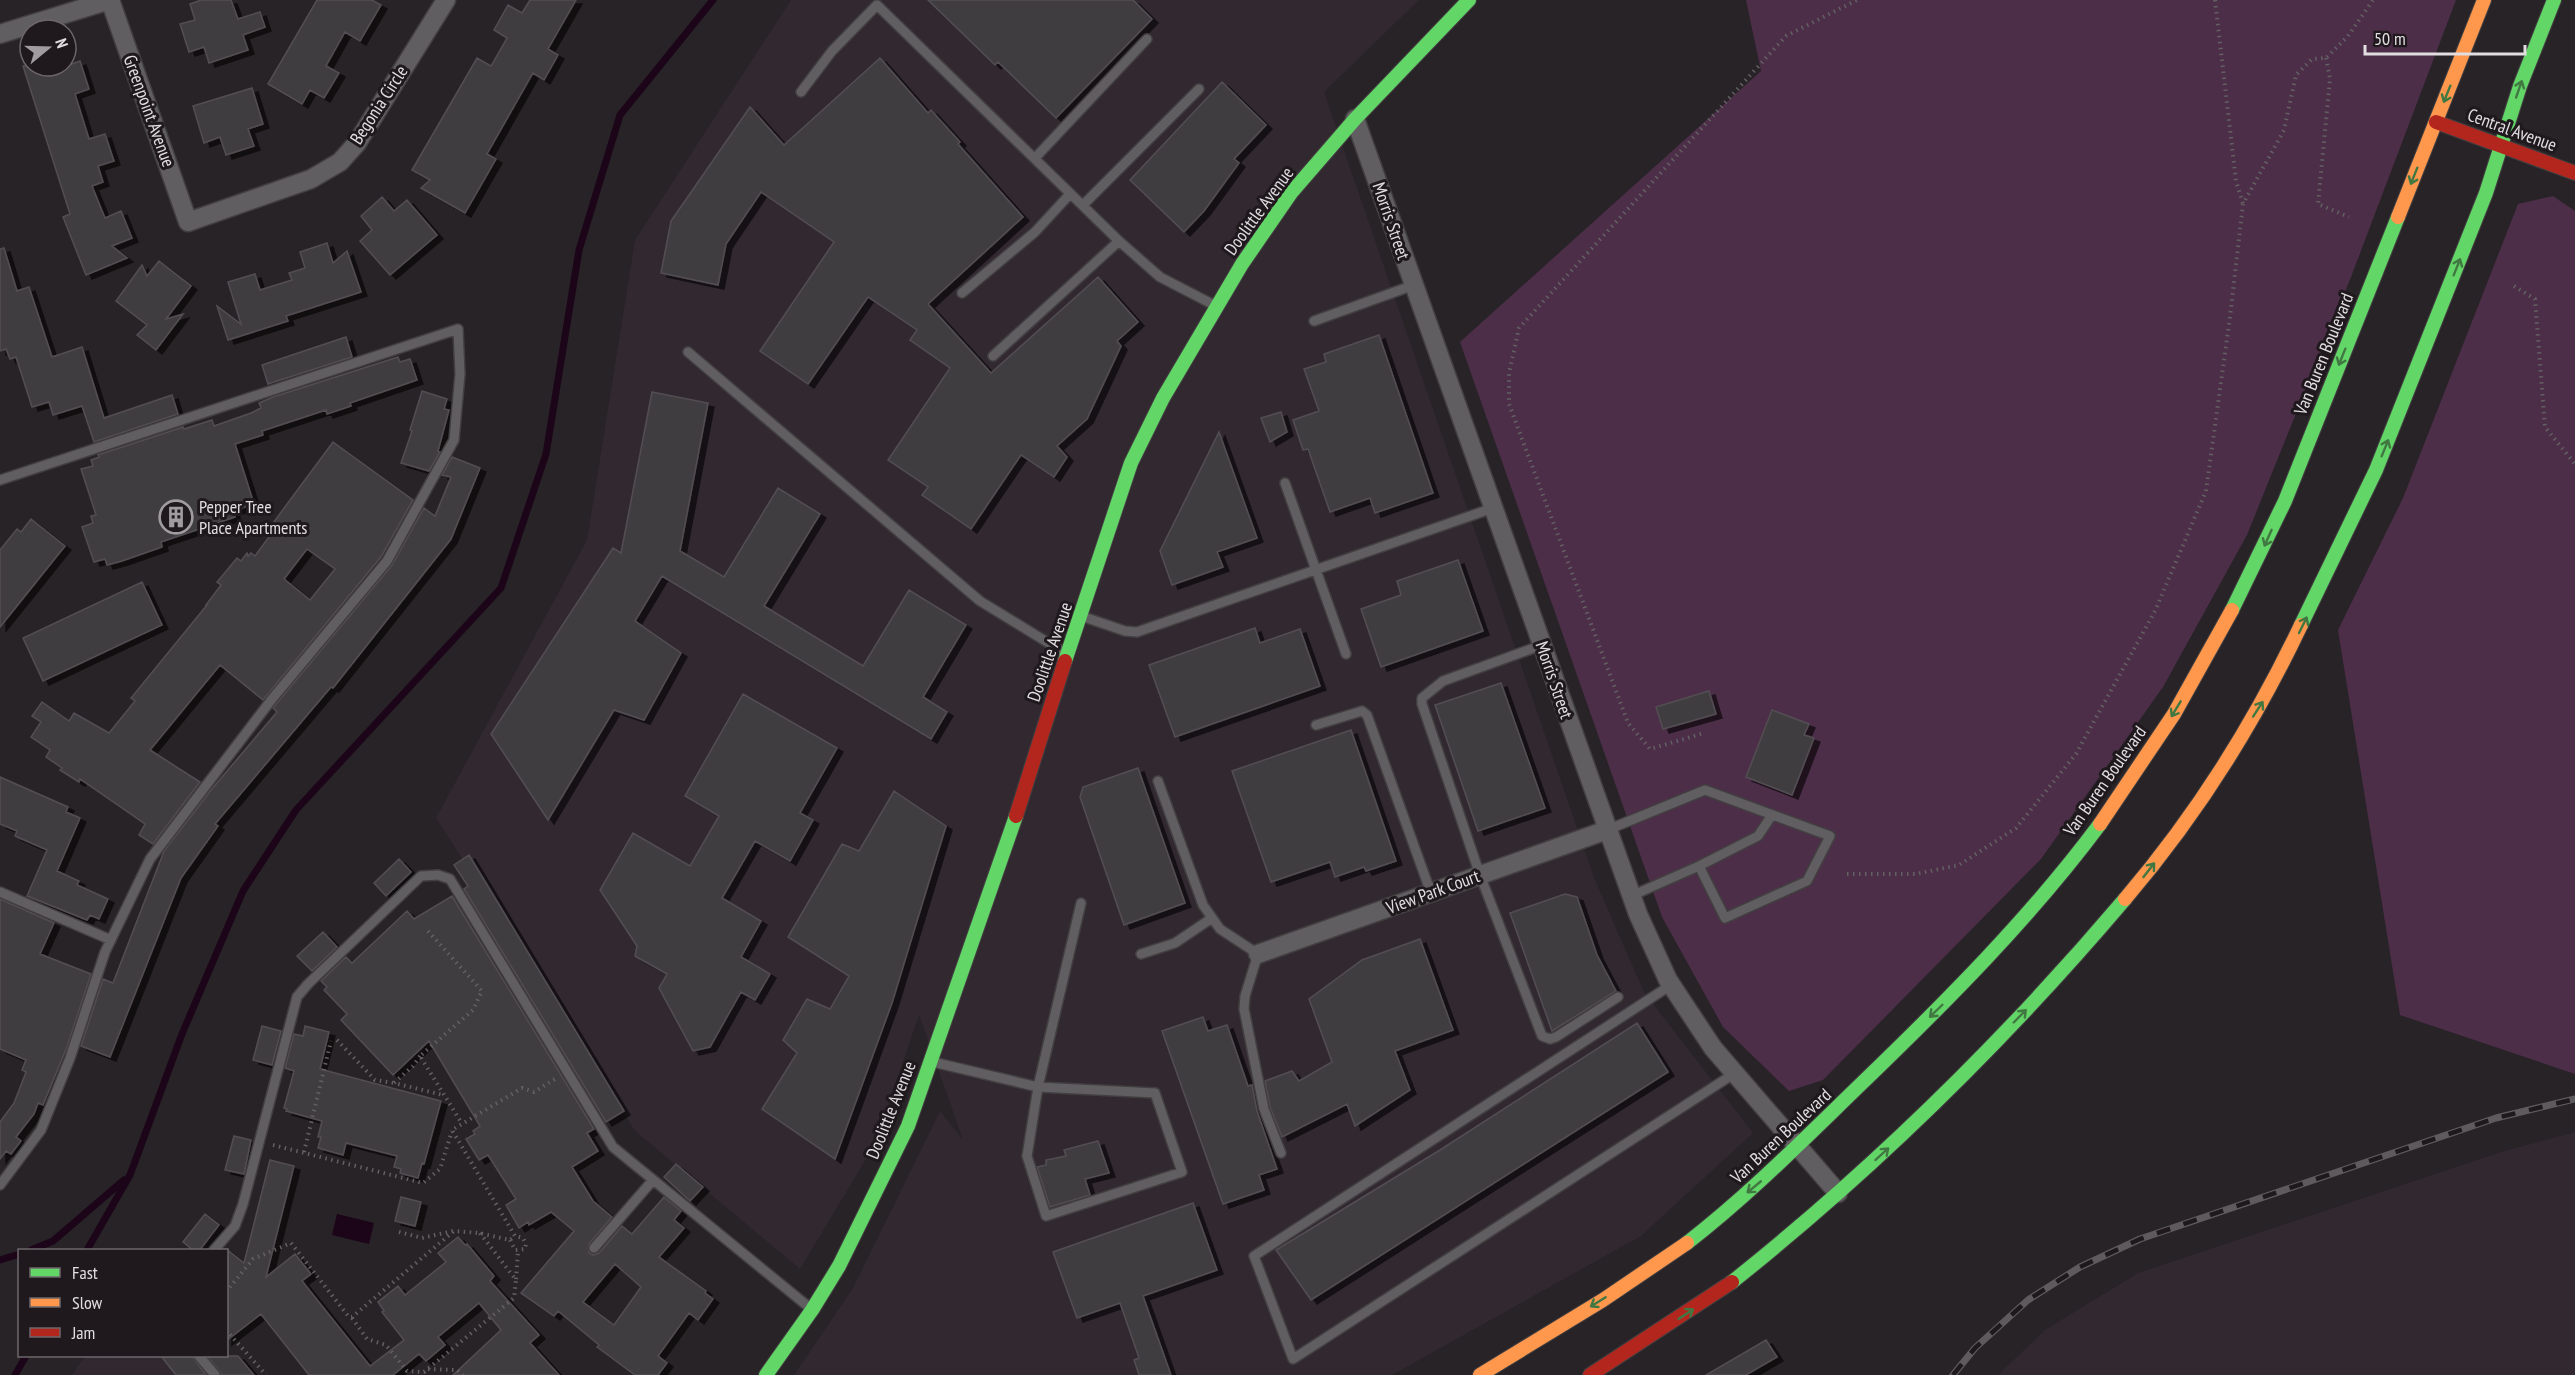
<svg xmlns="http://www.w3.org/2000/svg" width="2575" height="1375" viewBox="0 0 2575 1375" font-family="'PT Sans Narrow',sans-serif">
  <defs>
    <filter id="shadow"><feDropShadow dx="6" dy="4" stdDeviation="0" flood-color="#0009"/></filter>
  </defs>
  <rect width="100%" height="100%" fill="#272326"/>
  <path fill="#322830" d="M791,0H1419L1324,92L1595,880L1644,992L1753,1133L1641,1236L1392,1375H794L853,1288L940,1111L963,1140L919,1015L875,1144L800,1269L635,1131L436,818L587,540L635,240Z
    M2575,1132V1375H1998L2045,1330L2138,1273L2501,1152Z
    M85,1356H163L177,1375H72Z"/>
  <path fill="#4d2e49" d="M1746,0H2456L2351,277L2247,535L2163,687L2041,859L1823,1080L1789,1091L1723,1027L1662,917L1460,342L1761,71Z
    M2553,196L2575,211V1074L2400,1015L2338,630L2403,498L2518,204Z"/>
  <path fill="#1c0419" d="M337,1214L374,1223L369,1244L332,1235Z"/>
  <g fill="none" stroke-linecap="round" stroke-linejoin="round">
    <path stroke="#1c0419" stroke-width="7" d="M31,1250L53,1241L124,1180
      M87,1250L130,1175L182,1034L243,891L296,810L501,588L546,454L579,250L620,115L713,0
      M0,1260L20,1254
      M15,1375L26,1356"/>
  </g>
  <path fill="#413e40" stroke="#524e52" stroke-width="1.5" fill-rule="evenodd" filter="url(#shadow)" d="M201,0H231L238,19L260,12L265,27L243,35L248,50L209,63L204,47L189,52L180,24L195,20L190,4Z
    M317,0H372L381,5L360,41L345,32L326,66L339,73L324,98L310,90L302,104L268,84Z
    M530,0H576L548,49L558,55L544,80L533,73L487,154L496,159L465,213L421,188L430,180L412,170L477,58L491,66L507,38L494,30L508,5L522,13Z
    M928,0H1133L1152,19L1056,118L998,62L995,65Z
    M880,58L928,113L931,110L960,142L958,144L1023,217L928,304L991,373L1098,277L1138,322L1117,341L1121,346L1087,419L1057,446L1067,457L1054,477L1021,455L971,529L922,495L928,487L888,460L950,368L910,340L917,330L868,297L808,384L760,351L834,242L761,192L726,244L718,285L661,273L671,221L750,107L784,145Z
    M80,61L89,89L75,94L89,139L105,134L114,161L98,166L103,182L92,186L105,218L121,211L132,238L112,246L127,258L86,275L63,217L70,214L23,66H66Z
    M1222,82L1266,125L1234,159L1239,163L1204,211L1184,232L1130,180Z
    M252,88L263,124L248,129L254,146L226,155L220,137L204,143L193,106Z
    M382,197L394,211L407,200L437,235L390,275L360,241L372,230L361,216Z
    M327,243L333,263L347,251L361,292L286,316L288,321L228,340L217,306L241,324L228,282L255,274L260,290L292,280L289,273L305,268L300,252Z
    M4,248L17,291L29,287L52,357L82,347L104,418L172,395L178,414L94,442L82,406L53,415L49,402L32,407L16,357L10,359L6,349L0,351V249Z
    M159,261L191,286L166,319L183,314L156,350L137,335L147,325L116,301L142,265L147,276Z
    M1379,335L1433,493L1375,513L1370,498L1330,512L1308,449L1303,450L1293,420L1319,411L1304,369L1326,362L1324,354Z
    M346,337L352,357L268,384L262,365Z
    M398,357L400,362L410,359L417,380L350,403L351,406L327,414L326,410L262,431L263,435L235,444L254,504L233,511L235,517L161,542L162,547L122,561L107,565L105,559L94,562L82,527L93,523L91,516L96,515L81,469L93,466L91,460L99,457L98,455L183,427L184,429L212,420L214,426L251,413L261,408L259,403L273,397Z
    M422,391L447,399L444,409L449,410L438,451L440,452L429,471L401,463L412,431L410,430Z
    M652,392L708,403L680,551L724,577L778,488L820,514L764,606L863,666L909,590L966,625L923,697L947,712L931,739L662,576L635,621L681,653L644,720L614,710L548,820L491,734L613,548L621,553Z
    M1281,412L1287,432L1270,442L1261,418Z
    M1219,432L1257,538L1217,552L1223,567L1172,585L1160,551Z
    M333,442L413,500L381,557L263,700L220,665L150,750L200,782L153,844L139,835L145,824L80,779L79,782L60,770L62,768L46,757L50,750L31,737L41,722L32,716L42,702L69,721L74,713L109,733L135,701L131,698L207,605H206L221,585L217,582L237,558L241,561L247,553L248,556L251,553L255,556L277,526L273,523ZM307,549L335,569L310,600L284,579Z
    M452,457L480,468L451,539L333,688L331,687L215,824L218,826L181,878L110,1057L81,1046L103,979L113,983L164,851L211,790L277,712L273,708L277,703L392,565L424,508L435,516L451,477L442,475Z
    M31,519L65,546L0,627V550L17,529L21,532Z
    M1458,560L1483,631L1381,667L1361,609L1401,595L1397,581Z
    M142,582L162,625L43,681L23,638Z
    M1255,628L1260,643L1300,629L1320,686L1175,737L1149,665Z
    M1501,683L1545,808L1478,831L1435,705Z
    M1709,691L1716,714L1663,729L1656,707Z
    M743,694L837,748L800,813L813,820L790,861L755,841L722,898L761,921L741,957L770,974L755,1000L741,992L710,1047L693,1051L659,988L667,974L635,956L637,946L600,890L633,833L690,866L719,816L685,796Z
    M1772,710L1809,724L1804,735L1814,738L1792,795L1746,777Z
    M1351,730L1396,861L1366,871L1364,867L1335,877L1330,862L1271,882L1232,771Z
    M1138,768L1185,903L1124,925L1080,797L1083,787Z
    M0,777L68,807L66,812L80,818L57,871L79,881L77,885L108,899L99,919L90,915L87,920L27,896L47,850L15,836L17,831L0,824Z
    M894,791L946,826L892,1003L835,1159L762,1109L797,1053L783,1040L807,999L830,1009L849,976L788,937L842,844L859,851Z
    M469,855L624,1111L606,1122L464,889L468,886L454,865Z
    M399,859L411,872L386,896L374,883Z
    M1565,894L1577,897L1597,955L1616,991L1552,1031L1510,913Z
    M452,896L594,1129L587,1133L598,1151L572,1167L593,1201L612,1217L589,1244V1253L593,1255L599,1253L622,1226L632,1234L664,1197L681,1211L674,1220L684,1228L659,1257L706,1291L705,1293L713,1299L698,1320L689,1313L658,1356L667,1363L658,1375H635L597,1347L599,1345L558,1311L554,1316L521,1293L574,1231L551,1212L529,1225L528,1222L519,1228L506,1205L516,1199L488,1155L479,1160L466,1139L475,1134L473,1131L480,1126L429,1041L393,1075L341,1020L347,1014L324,990L327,987L321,981L346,957L352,963L407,911L414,919ZM615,1264L641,1287L614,1325L583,1302Z
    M0,899L54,923L40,954L91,974L67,1047L43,1105L38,1103L34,1114L16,1137L21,1141L11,1154L6,1151L0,1159V1122L14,1103L26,1072L22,1070L26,1060L0,1049Z
    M323,932L337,947L312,971L297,956Z
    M1420,939L1453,1030L1395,1051L1410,1090L1355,1126L1347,1104L1282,1137L1270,1107L1265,1081L1292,1071L1299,1081L1332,1062L1309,999L1362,960Z
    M1203,1017L1208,1031L1227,1025L1248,1086L1252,1085L1257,1111L1277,1169L1259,1175L1264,1190L1223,1204L1162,1031Z
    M1637,1023L1668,1072L1311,1300L1276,1250L1440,1150Z
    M262,1026L281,1031L272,1065L253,1060Z
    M305,1026L329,1032L320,1069L441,1101L424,1164L422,1163L418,1178L400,1173L401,1169L394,1167L397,1156L346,1143L343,1155L318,1148L321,1137H318L322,1121L286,1111L287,1109L284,1108L294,1071L285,1068L294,1034L303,1036Z
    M234,1136L251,1140L244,1174L225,1170Z
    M1098,1141L1109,1173L1085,1179L1090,1195L1050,1207L1037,1167L1046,1165V1160L1066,1156L1064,1150Z
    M270,1160L294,1166L266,1277L295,1254L311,1274L302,1281L370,1366L404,1340L382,1312L384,1311L378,1302L398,1286L405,1295L446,1262L438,1253L458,1237L465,1245L467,1244L494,1276L490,1281L539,1335L530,1343L559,1375H453L501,1330L479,1303L438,1337L445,1345L426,1361L419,1354L393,1375H309L261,1314L226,1341V1249L244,1263Z
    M676,1164L703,1187L690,1201L664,1177Z
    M401,1197L421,1202L415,1226L395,1221Z
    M1193,1203L1217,1270L1143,1296L1171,1375H1139L1134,1360L1139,1358L1120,1303L1077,1318L1053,1252Z
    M205,1214L219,1225L199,1251H194L183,1242Z
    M1766,1340L1777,1357L1746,1375H1706Z
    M161,1356H192L206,1375H176Z
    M207,1356H238L254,1375H222Z"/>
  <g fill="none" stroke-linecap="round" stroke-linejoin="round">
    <defs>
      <path id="lane" d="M801,92L832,51L877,5L1119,241L1160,277L1214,305
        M1035,158L1147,39
        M1083,205L1199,89
        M962,293L1035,232L1070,194
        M1314,321L1414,285
        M688,352L980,601L1065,653
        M993,356L1119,241
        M0,480L458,329L460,374L454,440L387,561L272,699L150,859L105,952L70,1058L41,1130L0,1185
        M1285,483L1346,654
        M1084,617L1125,631L1137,632L1493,508
        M1542,645L1443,681L1422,698V704L1480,875L1542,1036L1550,1039L1556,1037L1618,997
        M1316,725L1362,711L1367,715L1431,893
        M1158,781L1203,905L1220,929L1258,954L1245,996L1244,1009L1264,1109L1281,1153
        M1607,830L1705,790L1830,836L1807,881L1725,918L1699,866L1631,896
        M1699,866L1758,836L1772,815
        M0,892L111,940
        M1141,954L1175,943L1212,918
        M1671,985L1254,1256L1293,1359L1735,1073
        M933,1062L1038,1087L1081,903
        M1038,1087L1155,1093L1182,1172L1046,1216L1027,1156Z
        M594,1248L653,1180
        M214,1250L235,1226L243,1204L297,997L308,984L421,876L438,875L450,879L613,1147L810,1308
        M199,1356L215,1375"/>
      <path id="street" d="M110,0L188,222L311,179L340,162L357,143L446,0
        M0,34L110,0
        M1355,119L1638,914L1668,980L1713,1048L1838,1193
        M1258,954L1607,830"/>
      <path id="fast" d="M2232,610L2285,501L2398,217
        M2301,625L2376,470L2486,193L2520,86L2554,0
        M1065,661L1131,463L1163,398L1242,264L1291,193L1355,119L1469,0
        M1687,1243C1749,1195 1804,1139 1861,1084C1945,1003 2030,918 2100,824
        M1732,1282C1875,1168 2007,1038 2125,899
        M766,1375L812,1310L839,1266L908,1126L1016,816"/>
      <path id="slow" d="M2398,217L2484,0
        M2100,824L2174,714L2232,610
        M2125,899C2195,817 2255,722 2301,625
        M1480,1375L1603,1300L1687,1243"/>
      <path id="jam" d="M2436,122L2575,173
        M1016,816L1065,661
        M1590,1375L1732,1282"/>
    </defs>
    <use href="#lane" stroke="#423f41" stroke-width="12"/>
    <use href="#street" stroke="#423f41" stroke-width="21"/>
    <use href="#fast" stroke="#423f41" stroke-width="16"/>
    <use href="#slow" stroke="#423f41" stroke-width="16"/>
    <use href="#jam" stroke="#423f41" stroke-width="16"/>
    <path stroke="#636062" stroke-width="4" stroke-dasharray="1.5 4.5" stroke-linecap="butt" d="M2215,0L2236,181L2243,204
      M2326,58L2330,79L2318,204L2349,217
      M2514,286L2535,299L2545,427L2575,464
      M1701,734L1650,749L1628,723L1509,404V373L1519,328L1786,36L1857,0
      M1847,874H1916L1959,865L2016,828L2076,754L2155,611L2206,491L2230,317L2243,204L2284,130L2296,75L2312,59L2326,58L2348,36L2373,0
      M428,931L482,991L473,1010L420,1056L461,1122
      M337,1040L375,1080L394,1083
      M420,1056L413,1066L394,1083L443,1095
      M273,1145L423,1183L440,1169L452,1131
      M304,1152L331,1041
      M399,1232L422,1238L453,1231
      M480,1233L516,1280L518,1251
      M510,1240L515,1250L525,1249L526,1244L523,1238L515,1236
      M226,1292L253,1259L291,1243L349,1317H352L454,1231L479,1233L510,1240L515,1236L452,1130L522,1088L534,1092L555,1079
      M352,1318L367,1339L386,1345L407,1371L424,1372L514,1298L516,1280
      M226,1330L266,1375
      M428,1369L457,1370L463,1375"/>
    <use href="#lane" stroke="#605e60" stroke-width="9"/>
    <use href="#street" stroke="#605e60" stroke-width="18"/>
    <use href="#fast" stroke="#63d668" stroke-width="14"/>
    <use href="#slow" stroke="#ff974d" stroke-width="14"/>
    <use href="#jam" stroke="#b3261e" stroke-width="14"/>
    <defs>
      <path id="rail" d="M1953,1375L1975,1348L2028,1300L2080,1267L2140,1239L2496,1118L2575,1099"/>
    </defs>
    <use href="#rail" stroke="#5e5a5d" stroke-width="7"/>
    <use href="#rail" stroke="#1f191d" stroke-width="4.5" stroke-dasharray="14" stroke-linecap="butt"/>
  </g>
  <defs><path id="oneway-shaft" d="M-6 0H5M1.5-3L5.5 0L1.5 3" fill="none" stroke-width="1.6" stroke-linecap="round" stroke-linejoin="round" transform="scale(1.5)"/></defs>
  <g stroke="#417842">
    <use href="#oneway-shaft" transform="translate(2519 89) rotate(-71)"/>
    <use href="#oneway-shaft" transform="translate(2447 94) rotate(112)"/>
    <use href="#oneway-shaft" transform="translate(2414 176) rotate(112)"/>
    <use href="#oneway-shaft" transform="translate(2457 267) rotate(-68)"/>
    <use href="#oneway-shaft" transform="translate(2342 357) rotate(112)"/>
    <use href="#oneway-shaft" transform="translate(2385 448) rotate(-68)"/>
    <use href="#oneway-shaft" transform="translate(2268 538) rotate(114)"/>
    <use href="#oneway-shaft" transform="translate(2303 625) rotate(-64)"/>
    <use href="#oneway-shaft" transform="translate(2176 709) rotate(121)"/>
    <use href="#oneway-shaft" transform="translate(2258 709) rotate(-57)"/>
    <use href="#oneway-shaft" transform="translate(2149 870) rotate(-52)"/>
    <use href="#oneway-shaft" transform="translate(1936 1011) rotate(136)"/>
    <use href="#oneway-shaft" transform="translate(2020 1016) rotate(-46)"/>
    <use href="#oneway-shaft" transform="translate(1882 1154) rotate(-42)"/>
    <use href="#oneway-shaft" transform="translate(1754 1187) rotate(140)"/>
    <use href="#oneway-shaft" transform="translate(1598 1302) rotate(148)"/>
    <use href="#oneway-shaft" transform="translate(1686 1314) rotate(-33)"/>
  </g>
  <defs>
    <symbol id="building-ring" viewBox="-11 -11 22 22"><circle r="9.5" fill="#1f191d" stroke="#a09c9f" stroke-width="1.5"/><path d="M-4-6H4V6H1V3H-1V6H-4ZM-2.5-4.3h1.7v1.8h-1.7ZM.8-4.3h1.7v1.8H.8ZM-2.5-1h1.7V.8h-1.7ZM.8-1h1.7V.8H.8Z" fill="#a09c9f"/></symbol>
  </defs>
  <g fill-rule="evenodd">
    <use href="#building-ring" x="157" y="498" width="38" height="38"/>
  </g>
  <g text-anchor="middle" stroke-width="6" stroke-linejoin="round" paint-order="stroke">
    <g font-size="18" fill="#e1dde0" stroke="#1f191d">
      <text transform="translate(379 105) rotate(-57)" y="6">Begonia Circle</text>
      <text transform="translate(149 111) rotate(70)" y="6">Greenpoint Avenue</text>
      <text transform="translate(2512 130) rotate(20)" y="6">Central Avenue</text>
      <text transform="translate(1259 211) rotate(-54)" y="6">Doolittle Avenue</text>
      <text transform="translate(1391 221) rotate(71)" y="6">Morris Street</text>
      <text transform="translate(2324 354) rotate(-68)" y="6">Van Buren Boulevard</text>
      <text transform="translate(1050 652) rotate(-71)" y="6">Doolittle Avenue</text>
      <text transform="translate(1554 680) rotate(71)" y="6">Morris Street</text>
      <text transform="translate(2105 781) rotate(-55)" y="6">Van Buren Boulevard</text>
      <text transform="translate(1433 892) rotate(-20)" y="6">View Park Court</text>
      <text transform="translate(891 1110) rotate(-68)" y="6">Doolittle Avenue</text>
      <text transform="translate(1781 1136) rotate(-43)" y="6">Van Buren Boulevard</text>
    </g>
    <g font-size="18" fill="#e1dde0" stroke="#1f191d" text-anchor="start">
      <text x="199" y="513">Pepper Tree<tspan x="199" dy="21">Place Apartments</tspan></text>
    </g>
  </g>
  <rect x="18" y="1249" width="210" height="108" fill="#1f191d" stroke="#6d676b" stroke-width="1.5"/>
  <rect x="30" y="1268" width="30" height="9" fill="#63d668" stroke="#6d676b" stroke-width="1.5"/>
  <text x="72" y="1279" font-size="18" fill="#e1dde0">Fast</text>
  <rect x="30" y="1298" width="30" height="9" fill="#ff974d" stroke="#6d676b" stroke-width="1.5"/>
  <text x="72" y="1309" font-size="18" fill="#e1dde0">Slow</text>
  <rect x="30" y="1328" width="30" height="9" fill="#b3261e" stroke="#6d676b" stroke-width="1.5"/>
  <text x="72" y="1339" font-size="18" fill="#e1dde0">Jam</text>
  <g transform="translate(48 48) rotate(71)"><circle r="28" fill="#1f191d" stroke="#6d676b" stroke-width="1.5"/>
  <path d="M0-4.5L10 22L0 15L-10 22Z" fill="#a09c9f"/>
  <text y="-9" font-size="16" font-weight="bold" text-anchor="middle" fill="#e1dde0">N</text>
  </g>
  <path d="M2365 45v9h160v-9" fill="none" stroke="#e1dde0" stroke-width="3"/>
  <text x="2374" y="45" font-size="18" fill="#e1dde0" stroke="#1f191d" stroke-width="4.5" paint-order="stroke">50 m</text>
</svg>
